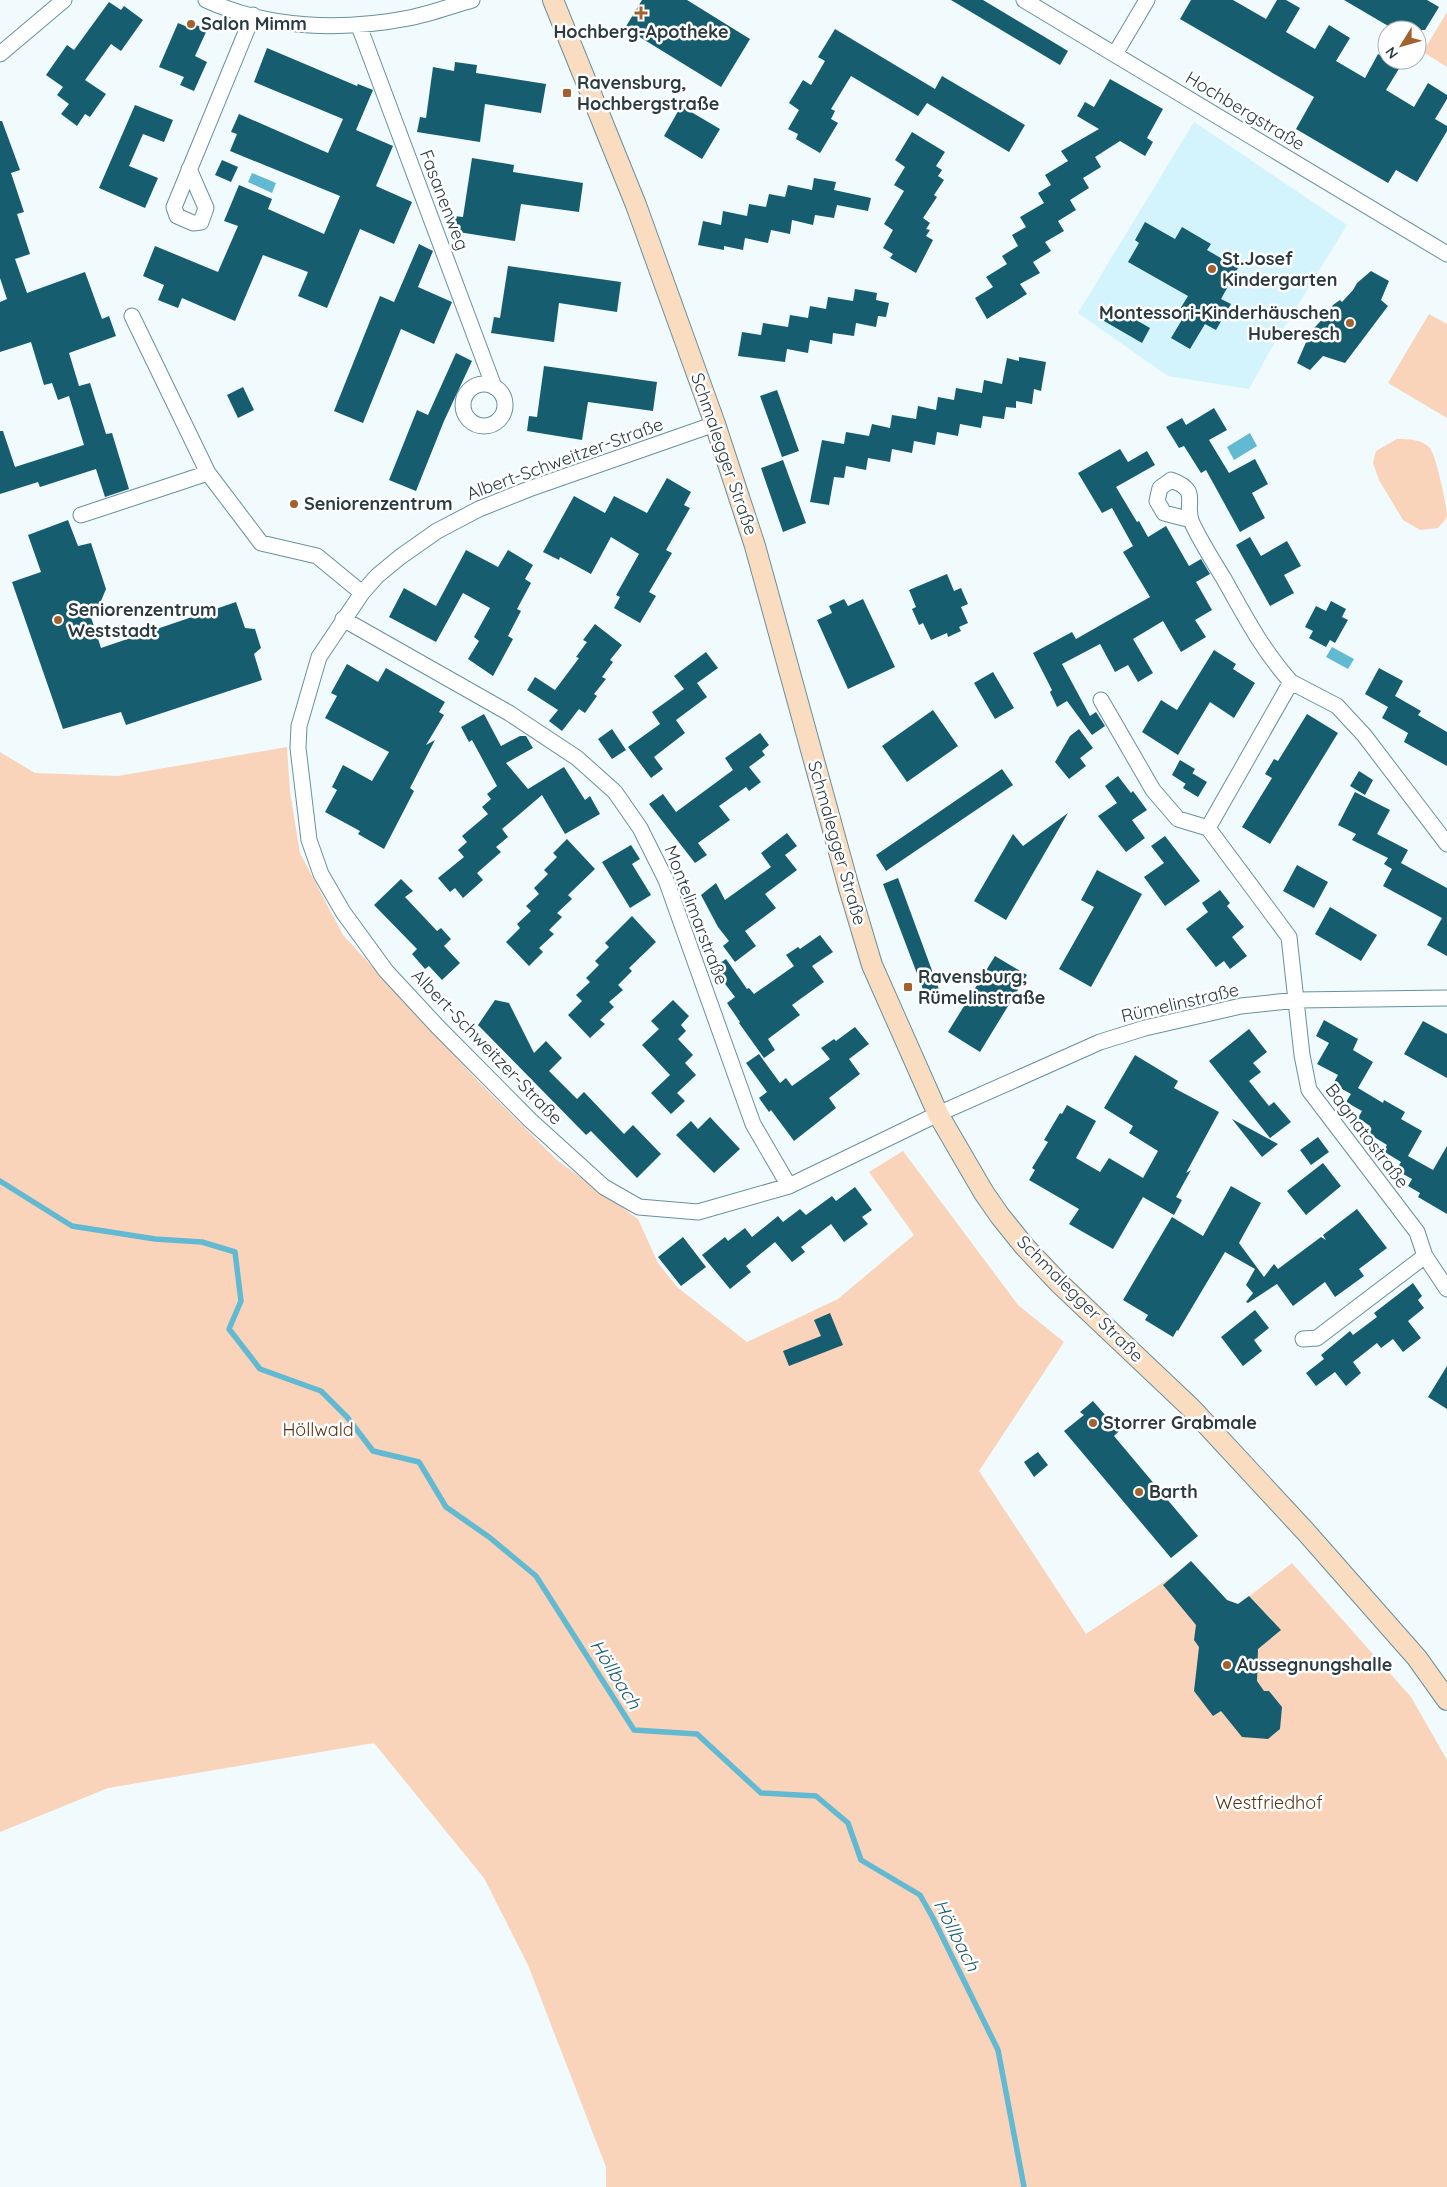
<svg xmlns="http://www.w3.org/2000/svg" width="1447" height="2187" viewBox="0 0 1447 2187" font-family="Quicksand,sans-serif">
  <rect width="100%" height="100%" fill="#f1fafd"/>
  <path fill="#d3f3fd" d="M1194,122L1347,225L1272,347L1249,389L1168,376L1078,313Z"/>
  <path fill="#f9d4ba" d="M1447,12V67L1423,52Z
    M1429,314L1447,324V418L1388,383Z
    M1397,439C1409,439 1421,439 1430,448C1436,456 1447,506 1447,516C1446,520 1440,525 1438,528L1420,530L1403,520L1379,480L1373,463L1376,451Z
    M287,747L290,792L300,853L343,935L478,1081L558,1161L638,1219L658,1263L677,1287L747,1342L838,1299L914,1235L869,1172L903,1151L1018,1305L1064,1342L979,1471L1086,1634L1192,1563L1233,1609L1292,1563L1411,1697L1447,1760V2187H606V2167L528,1965L484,1878L374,1743L108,1788L0,1832V752L35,773L118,776Z"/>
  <path fill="#62b9d2" d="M252,173L276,183L272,193L248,182Z
    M1250,433L1257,446L1234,460L1227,447Z
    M1332,647L1354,659L1348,669L1326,657Z"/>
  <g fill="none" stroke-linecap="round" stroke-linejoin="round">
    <path stroke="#62b9d2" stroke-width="5.5" d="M0,1181L72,1226L155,1239L202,1242L235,1252L241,1301L229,1329L260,1369L321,1391L347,1417L373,1451L419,1462L446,1507L489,1537L536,1576L634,1730L697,1734L761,1793L816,1796L848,1823L861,1860L920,1895L933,1918L998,2050L1024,2187"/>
  </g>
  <path fill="#155d6f" d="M642,0H687L750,39L721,87L625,28Z
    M951,0H983L1068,51L1060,65Z
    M1191,0H1233L1266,19L1277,0H1286L1300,8L1286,32L1315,49L1329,25L1350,38L1336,61L1365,78L1378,54L1400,67L1386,90L1414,107L1428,83L1447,95V99L1435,119L1447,126V131L1417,182L1396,170L1388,183L1296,129L1314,97L1180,19Z
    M1344,0H1427L1439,7L1425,30H1395Z
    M109,2L121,10L124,6L143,20L121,51L111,44L85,80L106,94L90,117L85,114L77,126L61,114L69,104L57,95L63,87L46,75L67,45L74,50Z
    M178,23L190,28L192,23L207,30L195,56L207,62L194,91L180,85L184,77L159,67Z
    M835,29L935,89L942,76L1025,125L1009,152L927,103L918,116L851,76L831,109L835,111L831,119L838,123L820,153L796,139L798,134L788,129L799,110L789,103L803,80L811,85L825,61L818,57Z
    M267,48L357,86L358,84L373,90L356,130L393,146L376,186L412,202L394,244L360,229L327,308L298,296L308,272L263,255L235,321L182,298L178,308L158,300L164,285L143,276L155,246L218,272L238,226L224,221L239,185L272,199L268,209L324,234L340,196L230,151L237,134L231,132L239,114L328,153L343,119L254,82Z
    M455,62L477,65L476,73L546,84L541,113L485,104L480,142L417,132L420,117L426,118L433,67L454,71Z
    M1110,79L1163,109L1147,138L1153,142L1145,156L1120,141L1095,157L1101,167L1083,178L1089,188L1070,200L1076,210L1058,221L1064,231L1045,242L1051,251L1033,262L1040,273L1020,284L1027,294L987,319L975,298L993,287L986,277L1007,264L1002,256L1018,246L1012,235L1026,227L1020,217L1044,203L1038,193L1051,185L1045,175L1068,161L1061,151L1099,129L1077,116L1085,102L1094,107Z
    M135,105L173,120L164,142L143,134L129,166L158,178L145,208L99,188Z
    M681,106L720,129L702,159L664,136Z
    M0,121H2L20,170L11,173L24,212L17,214L30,254L15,259L27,293L85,272L102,319L109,316L116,336L69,353L79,386L90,383L106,434L112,433L129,489L105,497L96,469L40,487L38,482L0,494V431H3L15,467L84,445L69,396L58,400L52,383L44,385L31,342L0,352V302L7,299L0,278Z
    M912,132L945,152L936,166L942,170L938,176L944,180L934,195L937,197L923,218L930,223L926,229L930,230L926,236L933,240L916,273L890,258L893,254L883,248L893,230L884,224L904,191L894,185L905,167L895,160Z
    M472,158L514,165L513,172L583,183L579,212L521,204L515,241L452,231L454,216L463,217Z
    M222,160L238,167L231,182L215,175Z
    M814,178L836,182L834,190L871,198L868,211L837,205L834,218L815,215L813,225L792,220L790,234L771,230L768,243L745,238L743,250L724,246V250L698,245L703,221L721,225L723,211L747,216L749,204L766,207L769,194L785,197L788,185L812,190Z
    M1145,222L1175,239L1182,227L1211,244L1207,250L1238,268L1221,299L1231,304L1216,330L1205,324L1190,349L1171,338L1186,313L1180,309L1188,296L1128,262L1139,243L1135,240Z
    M419,244L433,251L418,287L452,302L434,344L401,329L363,423L334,411L380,296L394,302Z
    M508,266L621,282L617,312L559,303L554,342L491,333L494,317L500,318Z
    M1371,271L1389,281L1381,300L1388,306L1345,363L1323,356L1310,370L1297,363L1307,340L1305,338L1328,313L1333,305L1340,300L1342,302L1353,290L1357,283Z
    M855,289L877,293L876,300L889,303L886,317L878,316L876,327L856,323L854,336L833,333L832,344L810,340L808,353L787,349L785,362L738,356L742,332L761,335L763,323L788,327L790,315L808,318L810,306L826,309L828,297L853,301Z
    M1112,306L1150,328L1142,343L1104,321Z
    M456,353L472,361L444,421L416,491L389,480L417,410L428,415Z
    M1019,357L1046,362L1041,391L1034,389L1032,404L1016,401V408L1006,407L1004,419L983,416L981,428L960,424L958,436L937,432L935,445L914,441L912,453L892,449L890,462L868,458L866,470L846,466L844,478L834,477L829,505L810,502L822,440L844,444L846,432L869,436L872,424L890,428L892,415L916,419L918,406L936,410L938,397L954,400L956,388L982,393L984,380L1002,384L1007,358L1019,361Z
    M544,366L657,382L653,411L588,402L582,440L527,431L529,416L537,417Z
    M243,387L254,410L238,418L227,395Z
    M777,390L799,451L782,457L760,396Z
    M1214,408L1227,430L1209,440L1229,473L1255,459L1268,484L1252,493L1265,518L1240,532L1206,470L1201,473L1184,446L1179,448L1166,427L1182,418L1186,425Z
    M1120,449L1128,462L1147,451L1155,465L1116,487L1137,522L1139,521L1148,537L1166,526L1189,566L1201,559L1210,574L1196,582L1212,610L1195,620L1206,637L1181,652L1163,621L1133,639L1153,673L1138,682L1128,665L1115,672L1100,644L1062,664L1090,716L1096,712L1105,726L1092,735L1067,701L1057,707L1050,692L1052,690L1033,653L1072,632L1076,639L1150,597L1123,552L1133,546L1112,508L1102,513L1078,473Z
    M783,460L806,523L783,532L761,468Z
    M667,478L691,492L684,505L690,508L666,550L672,553L649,592L656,596L640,623L614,608L620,597L616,595L639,554L611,537L591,574L560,557L559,560L543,552L574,496L605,513L614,496L647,513Z
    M68,520L78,546L91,543L106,589L98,608L89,611L101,648L236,602L245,628L255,629L261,648L254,654L262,680L126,725L121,712L63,729L12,582L41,572L28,535Z
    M1250,537L1261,556L1287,541L1301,566L1284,575L1294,593L1270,606L1236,545Z
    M466,550L498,567L508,550L533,565L525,579L531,583L517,609L521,611L508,636L513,639L493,676L468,659L479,641L474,637L490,608L463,593L436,642L389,617L404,588L436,606Z
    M947,574L954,591L961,588L968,604L961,607L968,623L959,627L961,631L948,637L947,633L931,640L923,623L919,625L912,609L916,607L909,590Z
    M844,599L848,606L863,599L895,667L848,689L817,620L832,613L829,606Z
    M1331,601L1346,609L1342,617L1348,620L1335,643L1330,640L1326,647L1309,638L1313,631L1305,627L1316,606L1326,611Z
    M595,624L622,645L610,660L613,662L602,677L606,679L594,694L597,696L585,713L579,709L562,731L549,721L558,710L527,690L535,677L555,690L579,658L576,657L587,642L583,640Z
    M1214,650L1236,664L1233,669L1255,683L1234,718L1210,702L1178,755L1142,732L1161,700L1177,710Z
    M706,652L718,668L697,683L707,697L676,720L685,733L654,757L663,769L651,778L628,747L660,724L652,712L684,689L674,676Z
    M347,664L378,682L386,668L445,702L439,712L444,715L426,745L435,740L410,788L414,791L384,849L358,834L360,831L325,812L337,790L332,787L343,765L372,781L389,752L325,718L337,696L331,693Z
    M1379,668L1403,681L1395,696L1421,711L1418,715L1447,732V766L1404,742L1408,733L1382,718L1388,707L1365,694Z
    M993,672L1014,708L995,719L974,683Z
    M933,710L958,746L907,782L882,746Z
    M484,714L501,746L520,736H526L533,748L506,763L528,789L564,767L585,800L590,796L600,814L565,834L542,795L502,829L508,837L496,847L501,852L477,873L483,880L463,898L455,888L450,892L438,878L464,857L458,850L467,842L462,836L488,814L482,807L491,799L487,794L497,786L472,740L469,742L461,727Z
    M1307,714L1338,733L1270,844L1242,827L1272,778L1265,774L1274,759L1278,761Z
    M612,729L626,750L612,759L598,739Z
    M1079,729L1093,748L1080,758L1086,766L1069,779L1055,762L1070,736Z
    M760,733L769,745L762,751L765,755L749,767L761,782L749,791L746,787L719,806L730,820L698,843L707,855L695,863L649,804L663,794L676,812L733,770L725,758Z
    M1180,760L1195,769L1186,784L1172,775Z
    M1002,769L1013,785L886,871L876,855Z
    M1359,771L1373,780L1365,795L1350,786Z
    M1192,773L1207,782L1198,797L1183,788Z
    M1118,776L1131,793L1133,791L1147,810L1132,820L1145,838L1126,852L1098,816L1117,803L1105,786Z
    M1355,792L1390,810L1377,834L1408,850L1401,863L1447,888V956L1427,945L1442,918L1383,886L1392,869L1384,864L1388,858L1352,840L1356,834L1338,825Z
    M1068,813L1006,920L974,901L1013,834L1023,846Z
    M787,833L797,846L785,855L797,870L765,894L776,908L745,931L756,946L735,962L723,946L729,941L718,927L701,895L716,883L725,900L771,867L761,853Z
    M1165,836L1200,881L1165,906L1144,877L1164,863L1151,846Z
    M567,839L595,869L568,895L572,899L557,913L562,917L549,930L554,934L539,948L543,952L529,966L506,942L520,928L517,924L531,911L526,906L539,894L534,888L548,874L544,870L557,857L553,853Z
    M631,845L640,859L632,864L651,895L630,908L602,862Z
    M1297,865L1328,882L1314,908L1283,891Z
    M1097,870L1142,894L1091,987L1059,969L1094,907L1081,900Z
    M898,878L941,995L927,1000L883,884Z
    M401,879L413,891L405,897L437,931L441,928L451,939L444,946L460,963L442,980L429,966L425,969L412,954L417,949L374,905Z
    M1220,890L1230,903L1227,906L1244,927L1232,937L1247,956L1230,969L1224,961L1216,967L1186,929L1208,912L1202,903Z
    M1330,907L1377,935L1361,961L1315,934Z
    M632,916L656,942L629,968L632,971L618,985L623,990L609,1002L614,1007L600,1020L605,1024L590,1038L568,1015L582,1001L576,995L590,982L586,978L599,965L595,961L609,947L605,943Z
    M820,935L833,952L812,966L824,982L792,1005L800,1015L768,1039L775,1050L764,1058L739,1023L740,1022L727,1003L735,997L713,968L726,959L747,989L749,988L754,994L794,966L786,955L798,947L800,949Z
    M995,956L1027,975L980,1052L948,1032Z
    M495,1000L509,1003L534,1053L546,1041L562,1058L549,1071L577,1099L584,1092L624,1134L633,1125L661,1154L637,1178L591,1131L586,1135L478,1025Z
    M673,1000L689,1016L681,1025L686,1031L678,1039L693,1055L685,1063L696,1075L677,1093L685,1101L671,1114L651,1093L670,1075L642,1045L659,1029L651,1021Z
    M1324,1020L1358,1039L1353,1050L1373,1062L1358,1088L1383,1103L1384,1100L1405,1112L1401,1119L1422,1131L1408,1156L1433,1170L1447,1146V1214L1418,1197L1420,1193L1408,1186L1412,1179L1396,1170L1401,1162L1383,1151L1387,1145L1366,1132L1370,1126L1358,1118L1362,1111L1346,1102L1351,1094L1333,1084L1338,1075L1317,1064L1329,1043L1316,1036Z
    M1423,1021L1447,1034V1078L1404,1054Z
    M855,1027L869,1044L849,1059L860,1074L829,1098L836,1108L794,1141L771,1110L769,1112L759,1098L767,1092L746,1063L759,1054L780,1083L786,1078L792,1086L830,1059L821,1048L834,1039L836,1041Z
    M1249,1029L1267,1052L1253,1063L1261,1072L1249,1081L1269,1106L1274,1102L1291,1122L1270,1138L1209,1061Z
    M1135,1055L1178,1081L1174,1088L1219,1112L1186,1173L1191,1170L1176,1197L1182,1200L1174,1215L1143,1197L1113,1249L1069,1224L1079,1209L1029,1180L1035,1170L1032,1168L1048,1142L1044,1140L1060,1113L1062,1114L1067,1105L1096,1121L1076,1158L1100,1172L1109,1158L1143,1178L1158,1151L1129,1133L1133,1126L1104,1108Z
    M710,1117L740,1149L714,1173L676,1135L691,1121L698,1129Z
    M1232,1119L1278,1144L1262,1157Z
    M1318,1137L1329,1152L1311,1165L1300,1150Z
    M1323,1163L1341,1186L1306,1215L1287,1191Z
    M1231,1186L1261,1203L1239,1243L1264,1277L1274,1264L1278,1269L1321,1237L1326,1240L1323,1235L1357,1209L1387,1248L1359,1269L1364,1276L1335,1297L1325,1282L1293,1306L1277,1284L1248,1303L1246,1302L1253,1293L1246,1285L1255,1269L1225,1252L1178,1331L1177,1330L1173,1337L1145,1320L1148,1315L1123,1300L1172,1217L1203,1236Z
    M855,1187L872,1210L862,1217L868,1224L844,1242L831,1224L801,1247L805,1252L792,1262L775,1242L746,1266L751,1272L730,1289L702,1255L725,1237L728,1241L745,1228L752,1237L778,1216L783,1222L800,1209L806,1215L832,1196L836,1201Z
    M683,1237L706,1267L681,1286L658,1257Z
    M1413,1283L1422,1296L1418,1300L1424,1308L1408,1321L1421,1338L1403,1352L1393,1339L1381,1348L1377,1343L1353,1362L1361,1373L1346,1386L1335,1372L1316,1386L1306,1373L1324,1359L1321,1355L1350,1331L1353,1335L1377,1317L1374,1313Z
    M1255,1310L1269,1328L1254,1340L1262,1351L1243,1366L1221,1337Z
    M830,1313L843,1345L789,1366L783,1351L821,1336L814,1320Z
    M1447,1366V1409L1428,1397Z
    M1093,1401L1119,1431L1114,1436L1198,1536L1171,1558L1064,1431L1084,1415L1080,1412Z
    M1038,1452L1048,1465L1034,1477L1024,1462Z
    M1191,1561L1227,1600L1238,1604L1249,1596L1281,1630L1258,1649L1257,1681L1264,1691H1269L1282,1707L1280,1729L1268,1739L1242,1737L1221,1711L1213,1716L1194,1691L1199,1647L1194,1640L1196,1625L1163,1585Z"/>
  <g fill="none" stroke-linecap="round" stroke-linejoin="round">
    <defs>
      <path id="street" d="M206,0C269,29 342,31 409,18C430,14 451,6 472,0
        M1024,0L1447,254
        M359,26L494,387
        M0,54L64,0
        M1115,54L1147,0
        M189,169L206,208L201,222L193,223L177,216L174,207L253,15
        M132,316L208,473L261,543L317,556L362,593
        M463 405a21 21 0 1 1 42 0a21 21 0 1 1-42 0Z
        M715,424L529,489L479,509L437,531L400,557L377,576L362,593L319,657L299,726L298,748L309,840L321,874L343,912L386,971L437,1026L530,1120L604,1187L639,1207L698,1212L789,1186L938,1114L1100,1042L1145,1028L1241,1006L1297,1000L1447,998
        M81,515L208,473
        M1191,520L1164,513L1157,501L1160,488L1171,480C1202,491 1183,503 1192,523C1201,542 1213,561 1224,579C1244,615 1263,651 1291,682
        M343,619L509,713L577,758L615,792L640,828L666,880L753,1124L789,1186
        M1101,700L1153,790L1178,819L1208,828
        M1425,1256L1447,1289
        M1303,1339L1317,1338L1425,1256L1417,1232L1309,1090L1302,1055L1289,937L1208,828L1291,682L1337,706L1364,735L1447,844"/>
      <path id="secondary" d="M553,0L636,205L715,424L755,546L849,888L872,965L938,1114L984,1193L1000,1216L1025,1247L1059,1283L1192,1409L1306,1532L1417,1658L1447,1700"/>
    </defs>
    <use href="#street" stroke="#67919e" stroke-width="17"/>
    <use href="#secondary" stroke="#67919e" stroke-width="22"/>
    <use href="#street" stroke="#fff" stroke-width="15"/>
    <use href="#secondary" stroke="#fadcc1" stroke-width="20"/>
  </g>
  <g fill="#a3612d" stroke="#fff" stroke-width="2">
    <path d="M638.5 5.5h5v5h5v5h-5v5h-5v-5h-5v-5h5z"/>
    <circle cx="191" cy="24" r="5"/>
    <rect x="562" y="88" width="10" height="10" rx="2.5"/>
    <circle cx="1212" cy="269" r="5"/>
    <circle cx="1350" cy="323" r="5"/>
    <circle cx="294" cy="504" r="5"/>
    <circle cx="58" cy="620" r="5"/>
    <rect x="903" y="982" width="10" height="10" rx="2.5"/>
    <circle cx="1093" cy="1423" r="5"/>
    <circle cx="1139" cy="1492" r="5"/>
    <circle cx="1227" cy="1665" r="5"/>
  </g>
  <g text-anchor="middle" stroke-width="5" stroke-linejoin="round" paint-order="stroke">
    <g font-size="18" font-weight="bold" fill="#2a3b41" stroke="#fff" text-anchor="start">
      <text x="201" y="30">Salon Mimm</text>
      <text x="641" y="38" text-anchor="middle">Hochberg-Apotheke</text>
      <text x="577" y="89">Ravensburg,<tspan x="577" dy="21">Hochbergstraße</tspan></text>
      <text x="1222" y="265">St.Josef<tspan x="1222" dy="21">Kindergarten</tspan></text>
      <text x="1340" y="319" text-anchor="end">Montessori-Kinderhäuschen<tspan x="1340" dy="21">Huberesch</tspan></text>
      <text x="304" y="510">Seniorenzentrum</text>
      <text x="68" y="616">Seniorenzentrum<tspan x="68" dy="21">Weststadt</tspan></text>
      <text x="918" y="983">Ravensburg,<tspan x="918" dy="21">Rümelinstraße</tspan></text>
      <text x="1103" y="1429">Storrer Grabmale</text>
      <text x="1149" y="1498">Barth</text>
      <text x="1237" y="1671">Aussegnungshalle</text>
    </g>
    <g font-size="18" fill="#2a3b41" stroke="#fff">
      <text transform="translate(1245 111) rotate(31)" y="6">Hochbergstraße</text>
      <text transform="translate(444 200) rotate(69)" y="6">Fasanenweg</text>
      <text transform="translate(724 454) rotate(71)" y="6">Schmalegger Straße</text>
      <text transform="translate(565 459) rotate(-20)" y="6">Albert-Schweitzer-Straße</text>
      <text transform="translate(837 843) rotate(74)" y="6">Schmalegger Straße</text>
      <text transform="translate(696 915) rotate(69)" y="6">Montelimarstraße</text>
      <text transform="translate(1180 1003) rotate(-13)" y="6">Rümelinstraße</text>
      <text transform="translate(487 1047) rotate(46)" y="6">Albert-Schweitzer-Straße</text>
      <text transform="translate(1367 1136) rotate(53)" y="6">Bagnatostraße</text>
      <text transform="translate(1080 1299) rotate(45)" y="6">Schmalegger Straße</text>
    </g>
    <g font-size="18" fill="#583010" stroke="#fff">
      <text x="318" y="1436">Höllwald</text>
      <text x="1269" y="1809">Westfriedhof</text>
    </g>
    <g font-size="19" font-style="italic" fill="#1a6172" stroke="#fff">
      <text transform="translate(616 1674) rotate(58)" y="7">Höllbach</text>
      <text transform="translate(957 1935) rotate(63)" y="7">Höllbach</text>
    </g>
  </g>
  <g transform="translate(1402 45) rotate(233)"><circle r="24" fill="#ffffff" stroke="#aab1b3"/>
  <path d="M0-4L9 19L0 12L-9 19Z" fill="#a3612d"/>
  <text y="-8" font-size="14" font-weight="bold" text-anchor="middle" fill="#2a3b41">N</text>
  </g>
</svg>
